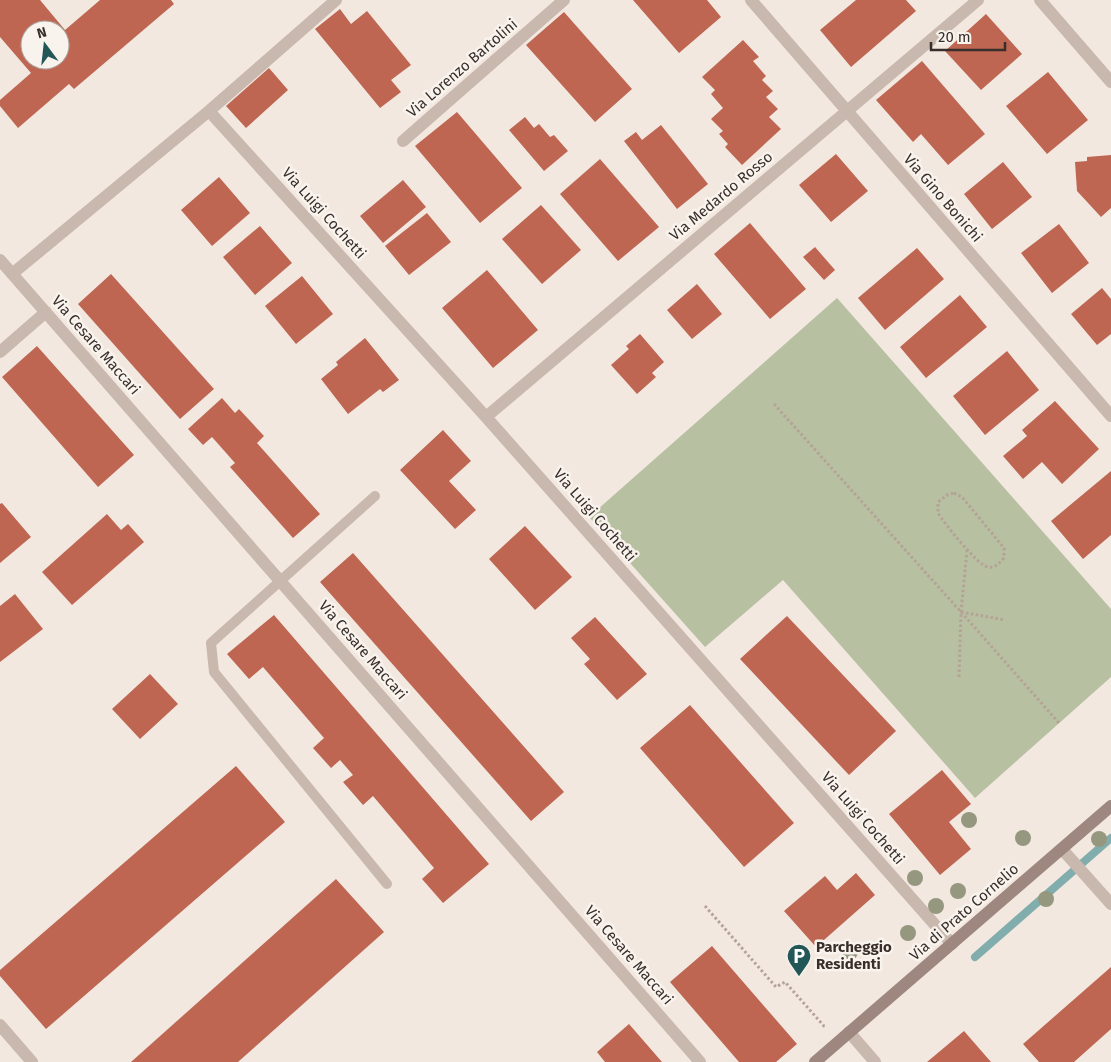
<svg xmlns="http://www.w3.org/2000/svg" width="1111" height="1062" viewBox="0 0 1111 1062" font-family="'Fira Sans',sans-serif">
  <rect width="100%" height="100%" fill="#f2e8e0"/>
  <path fill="#b7c0a1" d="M837,298L1111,609V677L975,798L783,580L705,647L589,517Z"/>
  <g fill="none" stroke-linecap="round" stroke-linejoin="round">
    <path stroke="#81adac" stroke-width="8" d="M975,957L1111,838"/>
  </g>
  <path fill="#be6652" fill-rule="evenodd" d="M0,0H40L65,30L100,0H171L174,4L74,89L69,84L18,128L0,106V100L31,73L0,37ZM30,30H60V60H30Z
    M633,0H707L721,17L679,53Z
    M856,0H906L916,11L851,67L820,30Z
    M340,9L351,24L367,11L411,65L391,80L401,92L380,108L315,29Z
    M564,12L632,89L595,122L526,45Z
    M986,14L1022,54L981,90L945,51Z
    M743,40L759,57L753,61L766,76L762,80L773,91L766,97L778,109L769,117L781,129L742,165L725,147L728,144L719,134L723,131L711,119L723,108L711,94L715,90L702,77Z
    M922,61L985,134L948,165L921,134L913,142L876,100Z
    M269,68L288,90L246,128L226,106Z
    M1048,72L1088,120L1047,154L1006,106Z
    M457,112L522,188L480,223L415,146Z
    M525,117L534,128L539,124L550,137L554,135L568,151L544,171L509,130Z
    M661,125L708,184L677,209L624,141L636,132L642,140Z
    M836,154L868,191L831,222L799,185Z
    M1111,155V208L1101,217L1077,191L1075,162L1087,161V157Z
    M600,159L659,227L618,261L560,194Z
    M1003,162L1032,197L992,229L964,194Z
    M219,177L250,213L212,246L181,210Z
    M403,180L426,207L383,243L360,216Z
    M541,205L581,250L542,284L502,239Z
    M427,213L451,242L409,275L385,246Z
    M750,223L806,289L770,319L714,254Z
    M1059,224L1089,263L1052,293L1021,253Z
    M260,226L292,263L255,295L223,257Z
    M815,247L835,270L824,280L803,257Z
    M917,248L944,279L885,330L858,298Z
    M487,270L538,330L493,368L442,308Z
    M111,274L214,389L180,419L78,304Z
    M302,276L333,314L296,344L265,306Z
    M697,284L722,314L692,339L667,310Z
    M1102,288L1111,299V334L1097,345L1071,314Z
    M960,295L987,327L926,378L900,347Z
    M640,334L664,362L652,373L656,377L637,394L611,365L629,349L626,346Z
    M365,338L399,380L383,392L380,389L348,414L321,379L338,365L336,362Z
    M37,346L134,455L98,487L2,377Z
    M1007,351L1039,390L985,435L953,396Z
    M222,398L235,413L239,409L264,436L257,443L320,514L293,538L230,467L235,463L212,437L203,445L188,429Z
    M1055,401L1099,449L1062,484L1042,462L1023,479L1003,456L1027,436L1022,430Z
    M443,430L471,461L449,481L476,510L455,529L400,470Z
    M1111,471V535L1083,559L1051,521Z
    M2,503L31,537L0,563V504Z
    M107,514L121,530L128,524L144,542L72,605L42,572Z
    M525,526L572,577L535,610L489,559Z
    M353,553L564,792L531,821L320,582Z
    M15,594L43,629L0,662V606Z
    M274,615L489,864L443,903L422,879L434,868L373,796L363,805L343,782L353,775L340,760L331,768L313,748L324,738L263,667L249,679L227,654Z
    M787,616L896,731L849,775L740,659Z
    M595,617L647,674L617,700L584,664L590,659L571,638Z
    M150,674L178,704L140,739L112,709Z
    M690,705L794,823L744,867L640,748Z
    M236,766L285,822L46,1029L0,976V970Z
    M942,770L971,804L949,822L971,849L940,875L889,814Z
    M856,873L875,895L816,947L784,911L825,876L837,890Z
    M336,879L384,932L238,1062H131Z
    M712,946L797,1044L776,1062H739L670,982Z
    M1111,967V1029L1074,1062H1039L1023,1044Z
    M629,1024L662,1062H605L597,1052Z
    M964,1031L991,1062H927Z"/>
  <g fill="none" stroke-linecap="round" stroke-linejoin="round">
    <path stroke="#b5a297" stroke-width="3" stroke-dasharray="2.5 2.5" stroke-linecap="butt" d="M774,404L961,612L1059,723
      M954,493L962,497L1004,548V558C999,563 996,568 988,567C978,566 944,523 938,513V502L947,495Z
      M961,612L1005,620
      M959,677L961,612L967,550
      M705,906L776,987L785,982L824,1026L827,1027"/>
    <path stroke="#c9b8ad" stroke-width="10" d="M375,496L211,643L214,672L387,884"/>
    <path stroke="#c9b8ad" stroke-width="12" d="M751,0L1111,416
      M1040,0L1111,82
      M209,111L486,417L952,944
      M403,141L564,0
      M0,260L700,1062
      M12,274L209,111L336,0
      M0,352L46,312
      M486,417L978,0
      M1062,849L1111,904
      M0,1025L32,1062
      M849,1032L875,1062"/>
    <path stroke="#9d877e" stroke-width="12" d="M815,1062L1111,806"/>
  </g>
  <g fill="#95977f">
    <circle cx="969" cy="820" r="8"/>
    <circle cx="1023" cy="838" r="8"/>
    <circle cx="1099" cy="839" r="8"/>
    <circle cx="915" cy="878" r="8"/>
    <circle cx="958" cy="891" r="8"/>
    <circle cx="1046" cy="899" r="8"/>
    <circle cx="936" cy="906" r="8"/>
    <circle cx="908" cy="933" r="8"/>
    <circle cx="850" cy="952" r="8"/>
  </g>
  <defs>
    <symbol id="parking-pin" viewBox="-11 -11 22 30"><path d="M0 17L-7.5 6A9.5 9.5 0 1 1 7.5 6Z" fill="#235657" stroke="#f9f3ed"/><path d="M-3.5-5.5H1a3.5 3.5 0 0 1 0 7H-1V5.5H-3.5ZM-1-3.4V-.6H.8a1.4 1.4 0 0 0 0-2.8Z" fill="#fff"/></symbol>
  </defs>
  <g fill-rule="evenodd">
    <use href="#parking-pin" x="785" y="942" width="28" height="38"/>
  </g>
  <g text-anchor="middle" stroke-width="5" stroke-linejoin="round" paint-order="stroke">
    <g font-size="15" fill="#382e2b" stroke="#f9f3ed">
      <text transform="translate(462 68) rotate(-41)" y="5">Via Lorenzo Bartolini</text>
      <text transform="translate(721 196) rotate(-40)" y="5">Via Medardo Rosso</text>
      <text transform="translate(943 198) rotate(49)" y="5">Via Gino Bonichi</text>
      <text transform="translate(324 213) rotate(48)" y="5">Via Luigi Cochetti</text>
      <text transform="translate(96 345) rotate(49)" y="5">Via Cesare Maccari</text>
      <text transform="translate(595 515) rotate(49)" y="5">Via Luigi Cochetti</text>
      <text transform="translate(363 650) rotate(49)" y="5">Via Cesare Maccari</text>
      <text transform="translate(863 818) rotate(49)" y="5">Via Luigi Cochetti</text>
      <text transform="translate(964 912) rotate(-41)" y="5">Via di Prato Cornelio</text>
      <text transform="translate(629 955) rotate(49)" y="5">Via Cesare Maccari</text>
    </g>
    <g font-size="15" font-weight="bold" fill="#382e2b" stroke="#f9f3ed" text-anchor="start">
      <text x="816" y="952">Parcheggio<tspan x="816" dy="17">Residenti</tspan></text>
    </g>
  </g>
  <g transform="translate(45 45) rotate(345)"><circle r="24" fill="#f9f3ed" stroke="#aca49f"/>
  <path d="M0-4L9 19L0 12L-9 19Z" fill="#235657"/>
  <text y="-8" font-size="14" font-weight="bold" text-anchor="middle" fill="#382e2b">N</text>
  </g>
  <path d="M931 42v8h74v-8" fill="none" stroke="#382e2b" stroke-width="2.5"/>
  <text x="938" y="42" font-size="15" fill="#382e2b" stroke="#f9f3ed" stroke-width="4" paint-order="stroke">20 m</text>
</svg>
